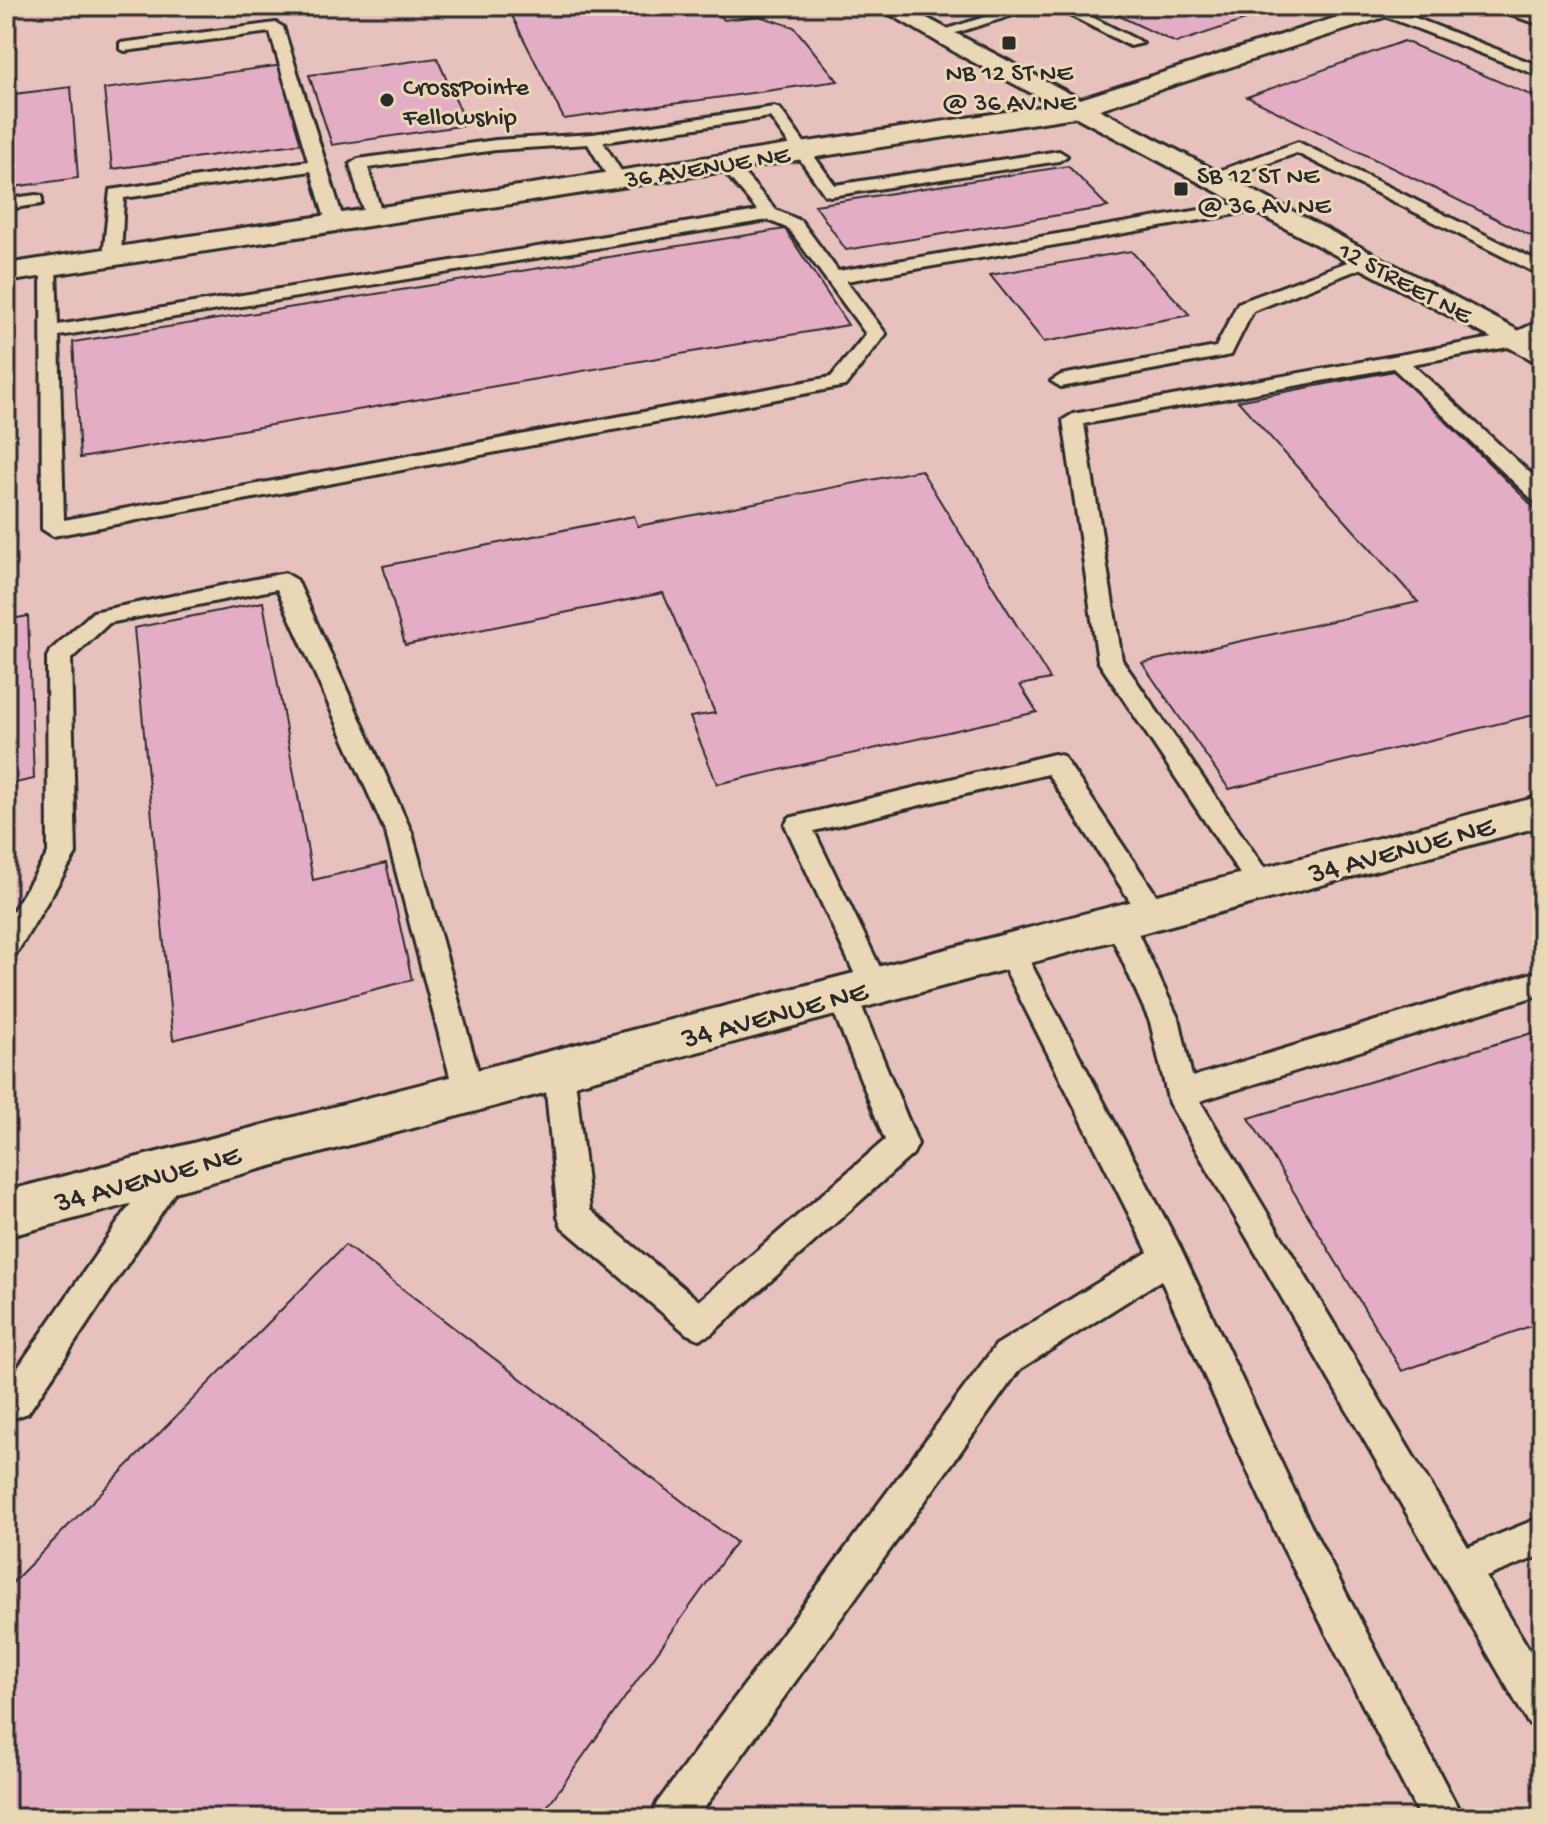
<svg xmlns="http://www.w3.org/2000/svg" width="1548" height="1824" viewBox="0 0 1548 1824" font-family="'Gochi Hand',sans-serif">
  <rect width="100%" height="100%" fill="#e7caba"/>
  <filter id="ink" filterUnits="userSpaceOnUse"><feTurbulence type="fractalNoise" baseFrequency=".0125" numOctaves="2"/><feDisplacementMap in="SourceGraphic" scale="16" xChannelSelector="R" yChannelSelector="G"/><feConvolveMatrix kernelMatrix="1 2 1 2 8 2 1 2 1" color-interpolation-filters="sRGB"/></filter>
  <g filter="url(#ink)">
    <path fill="#e6c1be" d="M6,6H1542V1818H6Z"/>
    <path fill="#e3adc6" stroke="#2b2b2b" stroke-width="2" d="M507,6H713L724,20L759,16L794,27L838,81L564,119Z
      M1098,6H1288L1176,43Z
      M1404,41L1542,100V241L1247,97Z
      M437,58L467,125L332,145L309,75Z
      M283,65L304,143L112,169L104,89Z
      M71,87L78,178L6,188V95Z
      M1068,166L1108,207L846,250L815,205Z
      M785,229L848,325L80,458L73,342Z
      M1131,251L1190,315L1044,342L990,275Z
      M1394,371L1542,515V713L1229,789L1142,663L1418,602L1238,401Z
      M921,470L1050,679L1020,685L1037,712L717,784L690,717L715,713L663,593L405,645L383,566L634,516L638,526Z
      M263,602L313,880L386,863L412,980L173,1040L134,628Z
      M28,616L34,779L6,785V620Z
      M1542,1030V1322L1402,1371L1249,1118Z
      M345,1245L736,1542L539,1818H6V1589Z"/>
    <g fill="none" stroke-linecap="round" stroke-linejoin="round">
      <defs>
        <path id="service" d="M1019,6H1042L943,37L931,34Z
          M1052,6H1070L1143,43L1130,46Z
          M1481,6H1504L1542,16V25Z
          M1377,7H1387L1542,67V77L1377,13Z
          M276,23L283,27L344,222L341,226H329L326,222L311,171L124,198L121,257L118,261H106L103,257L110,190L308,161L270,32L125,51L120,49V43Z
          M774,107L780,109L835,185L1059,151L1067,156L1059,161L831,196L825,195L770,117L603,142L626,179L617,184L611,183L588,144L496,150L368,168L383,217L374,222L365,217L350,164L358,159L496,140L593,134Z
          M1298,142L1542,263V276L1297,153L1215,182L1209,183L1200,178Z
          M725,158L731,159L776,210L801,221L838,271L1259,200L1268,205L1259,210L846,281L886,334L845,386L53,536L42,529L41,262L47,260L56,266L58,325L758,211L717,163ZM768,220L789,229L866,334L831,377L64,520L59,336Z
          M36,195L42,196V204L6,209V199Z
          M1366,255L1372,256V264L1253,311L1231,355L1061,387L1051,381L1061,375L1216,347L1238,303Z
          M1542,320V334L1514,346L1412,364L1542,484V503L1534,501L1393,368L1084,424L1122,660L1276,885L1272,892L1262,896L1252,892L1098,661L1063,420L1073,414L1509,335Z
          M285,573L297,580L412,833L484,1092L480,1101L469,1105L458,1101L454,1092L386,833L277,589L109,623L71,659L76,854L16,954L6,957V922L48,853L47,657L50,651L93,612Z
          M1054,754L1063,756L1163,905L1167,913L1163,921L1153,924L1143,921L1048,774L814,831L889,986L884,994L874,998L864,994L785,825L789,818Z
          M1119,911L1129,914L1180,1022L1192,1077L1542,970V994L1200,1101L1468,1547L1542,1517V1555L1486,1577L1542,1671V1729L1528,1723L1169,1103L1150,1022L1105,922L1109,914Z
          M1010,940L1020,943L1180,1247L1306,1516L1463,1818H1420L1280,1542L1161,1280L1020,1369L697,1818H651L657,1803L996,1345L1148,1252L996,951L1000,943Z
          M842,983L852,987L857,995L918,1144L913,1154L711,1334L699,1339L687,1334L562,1227L558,1217L544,1069L548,1060L559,1056L570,1060L574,1069L590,1210L699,1301L885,1140L827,995L832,987Z
          M172,1156L183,1160L188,1170L183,1180L28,1413L6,1421V1385L161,1160Z"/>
        <path id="minor" d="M1372,6H1406L1403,11L1075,117L6,282V264L1071,102Z
          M1542,796V826L6,1237V1191Z"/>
        <path id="tertiary" d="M876,6H904L1542,343V365L960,55Z"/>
      </defs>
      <use href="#service" stroke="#2b2b2b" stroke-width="6"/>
      <use href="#minor" stroke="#2b2b2b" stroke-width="6"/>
      <use href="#tertiary" stroke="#2b2b2b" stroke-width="6"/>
      <use href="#service" fill="#e9d7b5" fill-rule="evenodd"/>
      <use href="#minor" fill="#e9d7b5" fill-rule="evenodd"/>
      <use href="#tertiary" fill="#e9d7b5" fill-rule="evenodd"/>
    </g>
  </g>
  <g fill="#2b2b2b" stroke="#e9d7b5" stroke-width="3">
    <rect x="1001" y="35" width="16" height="16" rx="4"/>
    <circle cx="387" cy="100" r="8"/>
    <rect x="1173" y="181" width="16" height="16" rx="4"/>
  </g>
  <g text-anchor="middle" stroke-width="6" stroke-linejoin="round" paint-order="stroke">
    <g font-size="26" fill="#2b2b2b" stroke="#e9d7b5" text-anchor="start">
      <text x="1009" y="80" text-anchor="middle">NB 12 ST NE<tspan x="1009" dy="30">@ 36 AV NE</tspan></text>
      <text x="403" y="94">CrossPointe<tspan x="403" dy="30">Fellowship</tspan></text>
      <text x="1197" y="183">SB 12 ST NE<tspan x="1197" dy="30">@ 36 AV NE</tspan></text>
    </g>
    <g font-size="26" fill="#2b2b2b" stroke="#e9d7b5">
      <text transform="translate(707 165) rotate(-9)" y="9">36 AVENUE NE</text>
      <text transform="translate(1406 281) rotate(28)" y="9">12 STREET NE</text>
    </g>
    <g font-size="30" fill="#2b2b2b" stroke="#e9d7b5">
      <text transform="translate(1401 848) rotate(-15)" y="10">34 AVENUE NE</text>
      <text transform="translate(774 1013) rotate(-15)" y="10">34 AVENUE NE</text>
      <text transform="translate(147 1177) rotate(-15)" y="10">34 AVENUE NE</text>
    </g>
  </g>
  <rect width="1548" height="1824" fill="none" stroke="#e9d7b5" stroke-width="32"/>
  <rect x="16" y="16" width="1516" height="1792" fill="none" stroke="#2b2b2b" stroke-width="3" filter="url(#ink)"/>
</svg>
